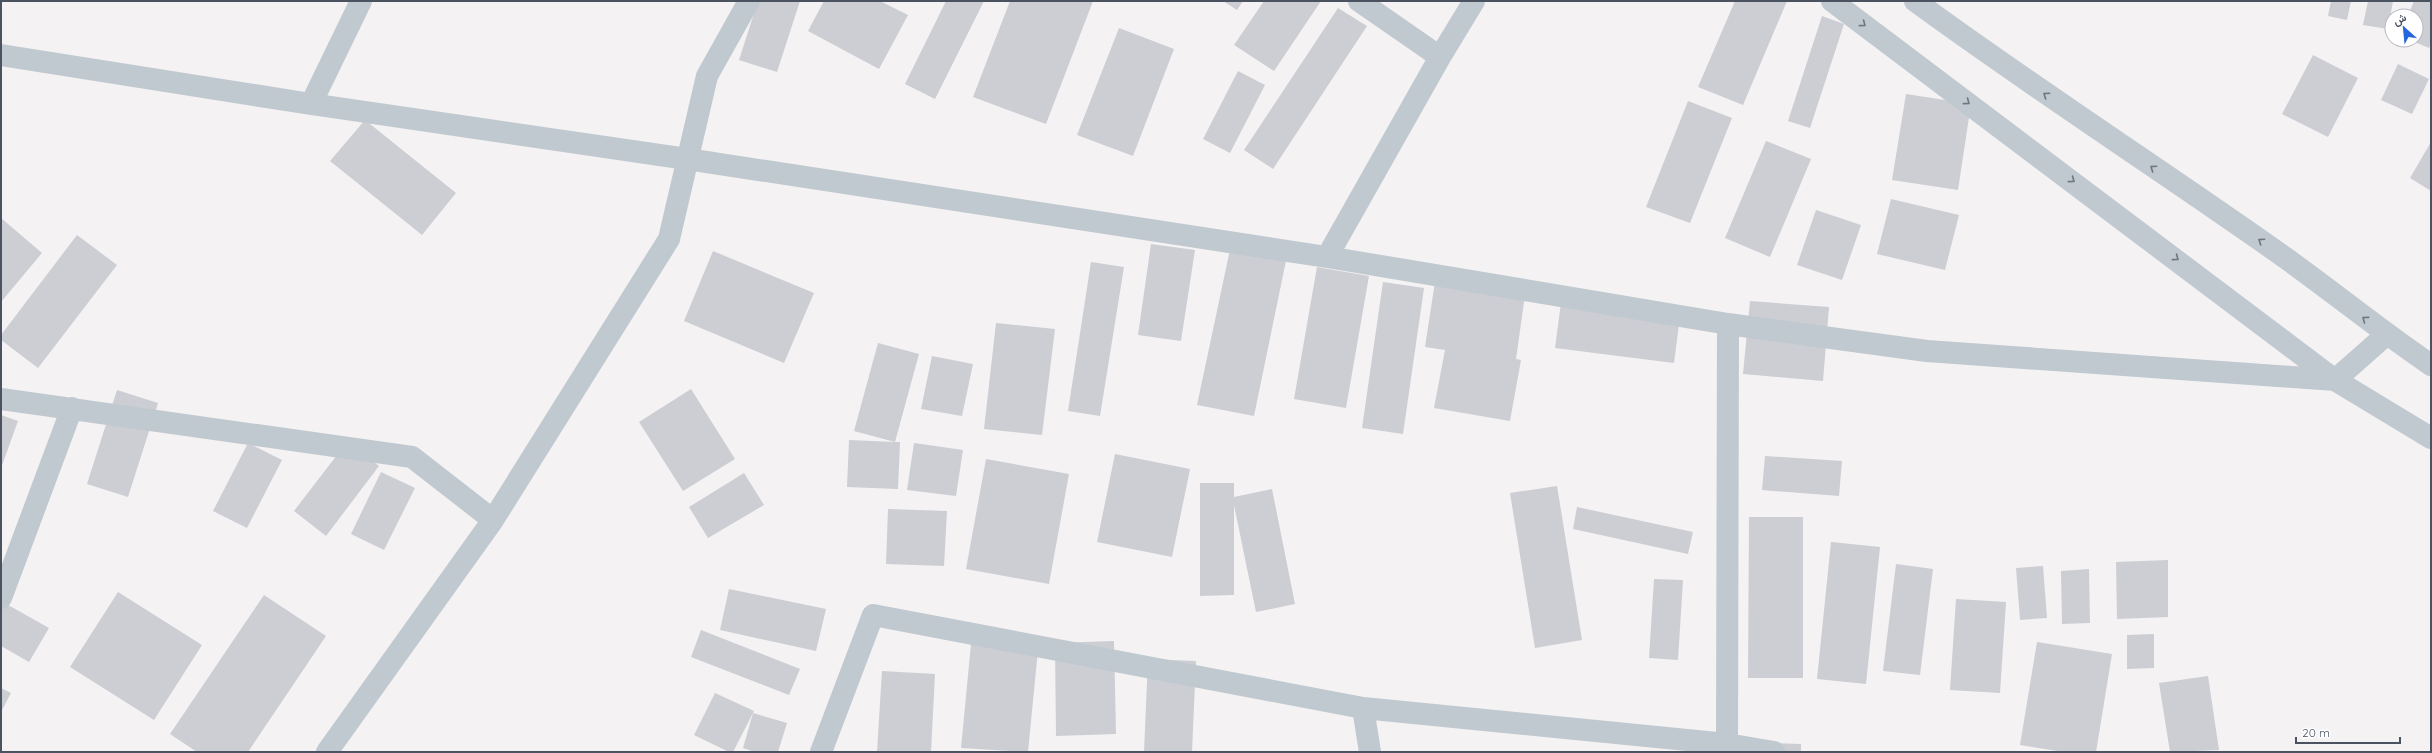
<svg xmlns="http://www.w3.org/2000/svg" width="2432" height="753" viewBox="0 0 2432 753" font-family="Quicksand,Vazirmatn,sans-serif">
  <rect width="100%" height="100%" fill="#f4f2f2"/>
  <path fill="#ccced4" d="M758,1H800L777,72L739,60Z
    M824,1H880L908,15L879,69L808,31Z
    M946,1H984L935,99L905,84Z
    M1010,1H1093L1046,124L973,97Z
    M1223,1H1243L1237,10Z
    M1264,1H1321L1274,71L1234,45Z
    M1735,1H1787L1743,105L1698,87Z
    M2331,1H2351L2347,20L2328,16Z
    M2368,1H2393L2388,29L2363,25Z
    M2414,1H2431V43L2429,48L2410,40H2416V16H2408Z
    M1338,8L1367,26L1273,169L1244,150Z
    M1822,16L1844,24L1810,128L1788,121Z
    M1119,28L1174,49L1133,156L1077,135Z
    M2313,55L2358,78L2328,137L2282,114Z
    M2398,64L2429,79L2412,114L2381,100Z
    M1238,71L1265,85L1230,153L1203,139Z
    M1906,94L1971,104L1958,190L1892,180Z
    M1688,101L1732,118L1690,223L1646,207Z
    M365,120L456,193L422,235L330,161Z
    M1766,141L1811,159L1770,257L1725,238Z
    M2431,142V191L2410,178Z
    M1891,199L1959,215L1945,270L1877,254Z
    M1816,210L1861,225L1842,280L1797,265Z
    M1,218L42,253L1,302Z
    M77,235L117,265L38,368L1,340V335Z
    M1232,240L1288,251L1254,416L1197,405Z
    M1151,244L1195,250L1181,341L1138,335Z
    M713,251L814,293L784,363L684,321Z
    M1091,262L1124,267L1100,416L1068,411Z
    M1317,267L1369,276L1346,408L1294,399Z
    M1436,275L1526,288L1516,359L1521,360L1510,421L1434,408L1445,350L1425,347Z
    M1383,282L1424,288L1403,434L1362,428Z
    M1562,295L1681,309L1674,363L1555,348Z
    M1750,301L1829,307L1823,381L1743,374Z
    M996,323L1055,329L1042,435L984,429Z
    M878,343L919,354L895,442H900L898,489L847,487L849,440L895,442L854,431Z
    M932,356L973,364L962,416L921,409Z
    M691,389L735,459L683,491L639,422Z
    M117,390L158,403L128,497L87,484Z
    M1,415L18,421L1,468Z
    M347,442L379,466L326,536L294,511Z
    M248,443L282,460L247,528L213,511Z
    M914,443L963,450L956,496L907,490Z
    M1115,454L1190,469L1172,557L1097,542Z
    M1765,456L1842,461L1839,496L1762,490Z
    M986,459L1069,474L1049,584L966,569Z
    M381,472L415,488L384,550L351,534Z
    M744,473L764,505L708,538L689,507Z
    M1200,483H1234V497L1272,489L1295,604L1256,612L1234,505V595L1200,596Z
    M1557,486L1582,640L1535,648L1510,493Z
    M1577,507L1693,532L1688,554L1573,529Z
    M888,509L947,511L944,566L886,564Z
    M1749,517H1803V678H1748Z
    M1831,542L1880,547L1866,684L1817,679Z
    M2168,560V617L2117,619L2116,562Z
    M1896,564L1933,569L1920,675L1883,671Z
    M2043,566L2047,618L2020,620L2016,568Z
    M2089,569L2090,623L2062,624L2061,571Z
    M1654,579L1683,580L1678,660L1649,658Z
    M729,589L826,609L816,651L720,630Z
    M118,592L202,645L154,720L70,667Z
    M264,595L326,636L248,752H197L170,734Z
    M1956,599L2006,602L2000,693L1950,690Z
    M1,601L49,628L29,662L1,646Z
    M701,630L800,669L789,695L691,657Z
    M2154,634V668L2127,669V635Z
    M1114,641L1116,734L1056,736L1055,643Z
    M2037,642L2112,654L2096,752H2064L2020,745Z
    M971,644L1038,650L1028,752L961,748Z
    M1148,659L1196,661L1192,752H1144Z
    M882,671L935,674L931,752H877Z
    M2208,676L2219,750L2170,752L2159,683Z
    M1,688L11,693L1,712Z
    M715,693L754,711L733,752H729L694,735Z
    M753,713L787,723L778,752H755L743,748Z
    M1736,742L1801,744V752H1736Z"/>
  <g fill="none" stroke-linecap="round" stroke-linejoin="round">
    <path stroke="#c0c8d0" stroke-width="22" d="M1359,1L1440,57
      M1,55L311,104L687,159L1327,257L1728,324L1927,351L2335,380
      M311,104L361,1
      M1327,257L1440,57L1474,1
      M1,399L412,457L493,520
      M1,598L72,408
      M1363,708L1370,752
      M1727,744L1728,324
      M327,752L493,520L669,239L707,76L749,1
      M821,752L873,615L1363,708L1727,744L1774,752"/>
    <path stroke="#c0c8d0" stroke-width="22" d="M1832,1L2335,380L2431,438
      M1915,1C2031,86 2152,164 2270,247C2325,285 2376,328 2431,365
      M2335,380L2386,335"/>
  </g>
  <defs><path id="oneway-chevron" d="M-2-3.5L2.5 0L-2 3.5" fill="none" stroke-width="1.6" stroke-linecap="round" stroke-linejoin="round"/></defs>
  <g stroke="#6d7681">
    <use href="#oneway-chevron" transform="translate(1863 24) rotate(37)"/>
    <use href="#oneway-chevron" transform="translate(2046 95) rotate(-146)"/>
    <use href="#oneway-chevron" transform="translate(1967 102) rotate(37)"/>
    <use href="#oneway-chevron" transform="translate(2153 168) rotate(-146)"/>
    <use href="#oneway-chevron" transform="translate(2072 180) rotate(37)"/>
    <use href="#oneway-chevron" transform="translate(2261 241) rotate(-146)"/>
    <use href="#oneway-chevron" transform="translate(2176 258) rotate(37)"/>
    <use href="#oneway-chevron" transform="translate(2365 319) rotate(-143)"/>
  </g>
  <rect width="2432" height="753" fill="none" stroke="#4a535f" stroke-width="4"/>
  <g transform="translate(2404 28) rotate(333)"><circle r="19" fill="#ffffff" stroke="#b7babf"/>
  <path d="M0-3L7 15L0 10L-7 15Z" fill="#2366dd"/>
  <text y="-6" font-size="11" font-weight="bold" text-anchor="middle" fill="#4a535f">ش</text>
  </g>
  <path d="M2296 737v6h104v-6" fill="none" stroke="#4a535f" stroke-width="2"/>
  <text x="2302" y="737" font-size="12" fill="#4a535f" stroke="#ffffff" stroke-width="3" paint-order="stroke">20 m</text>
</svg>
